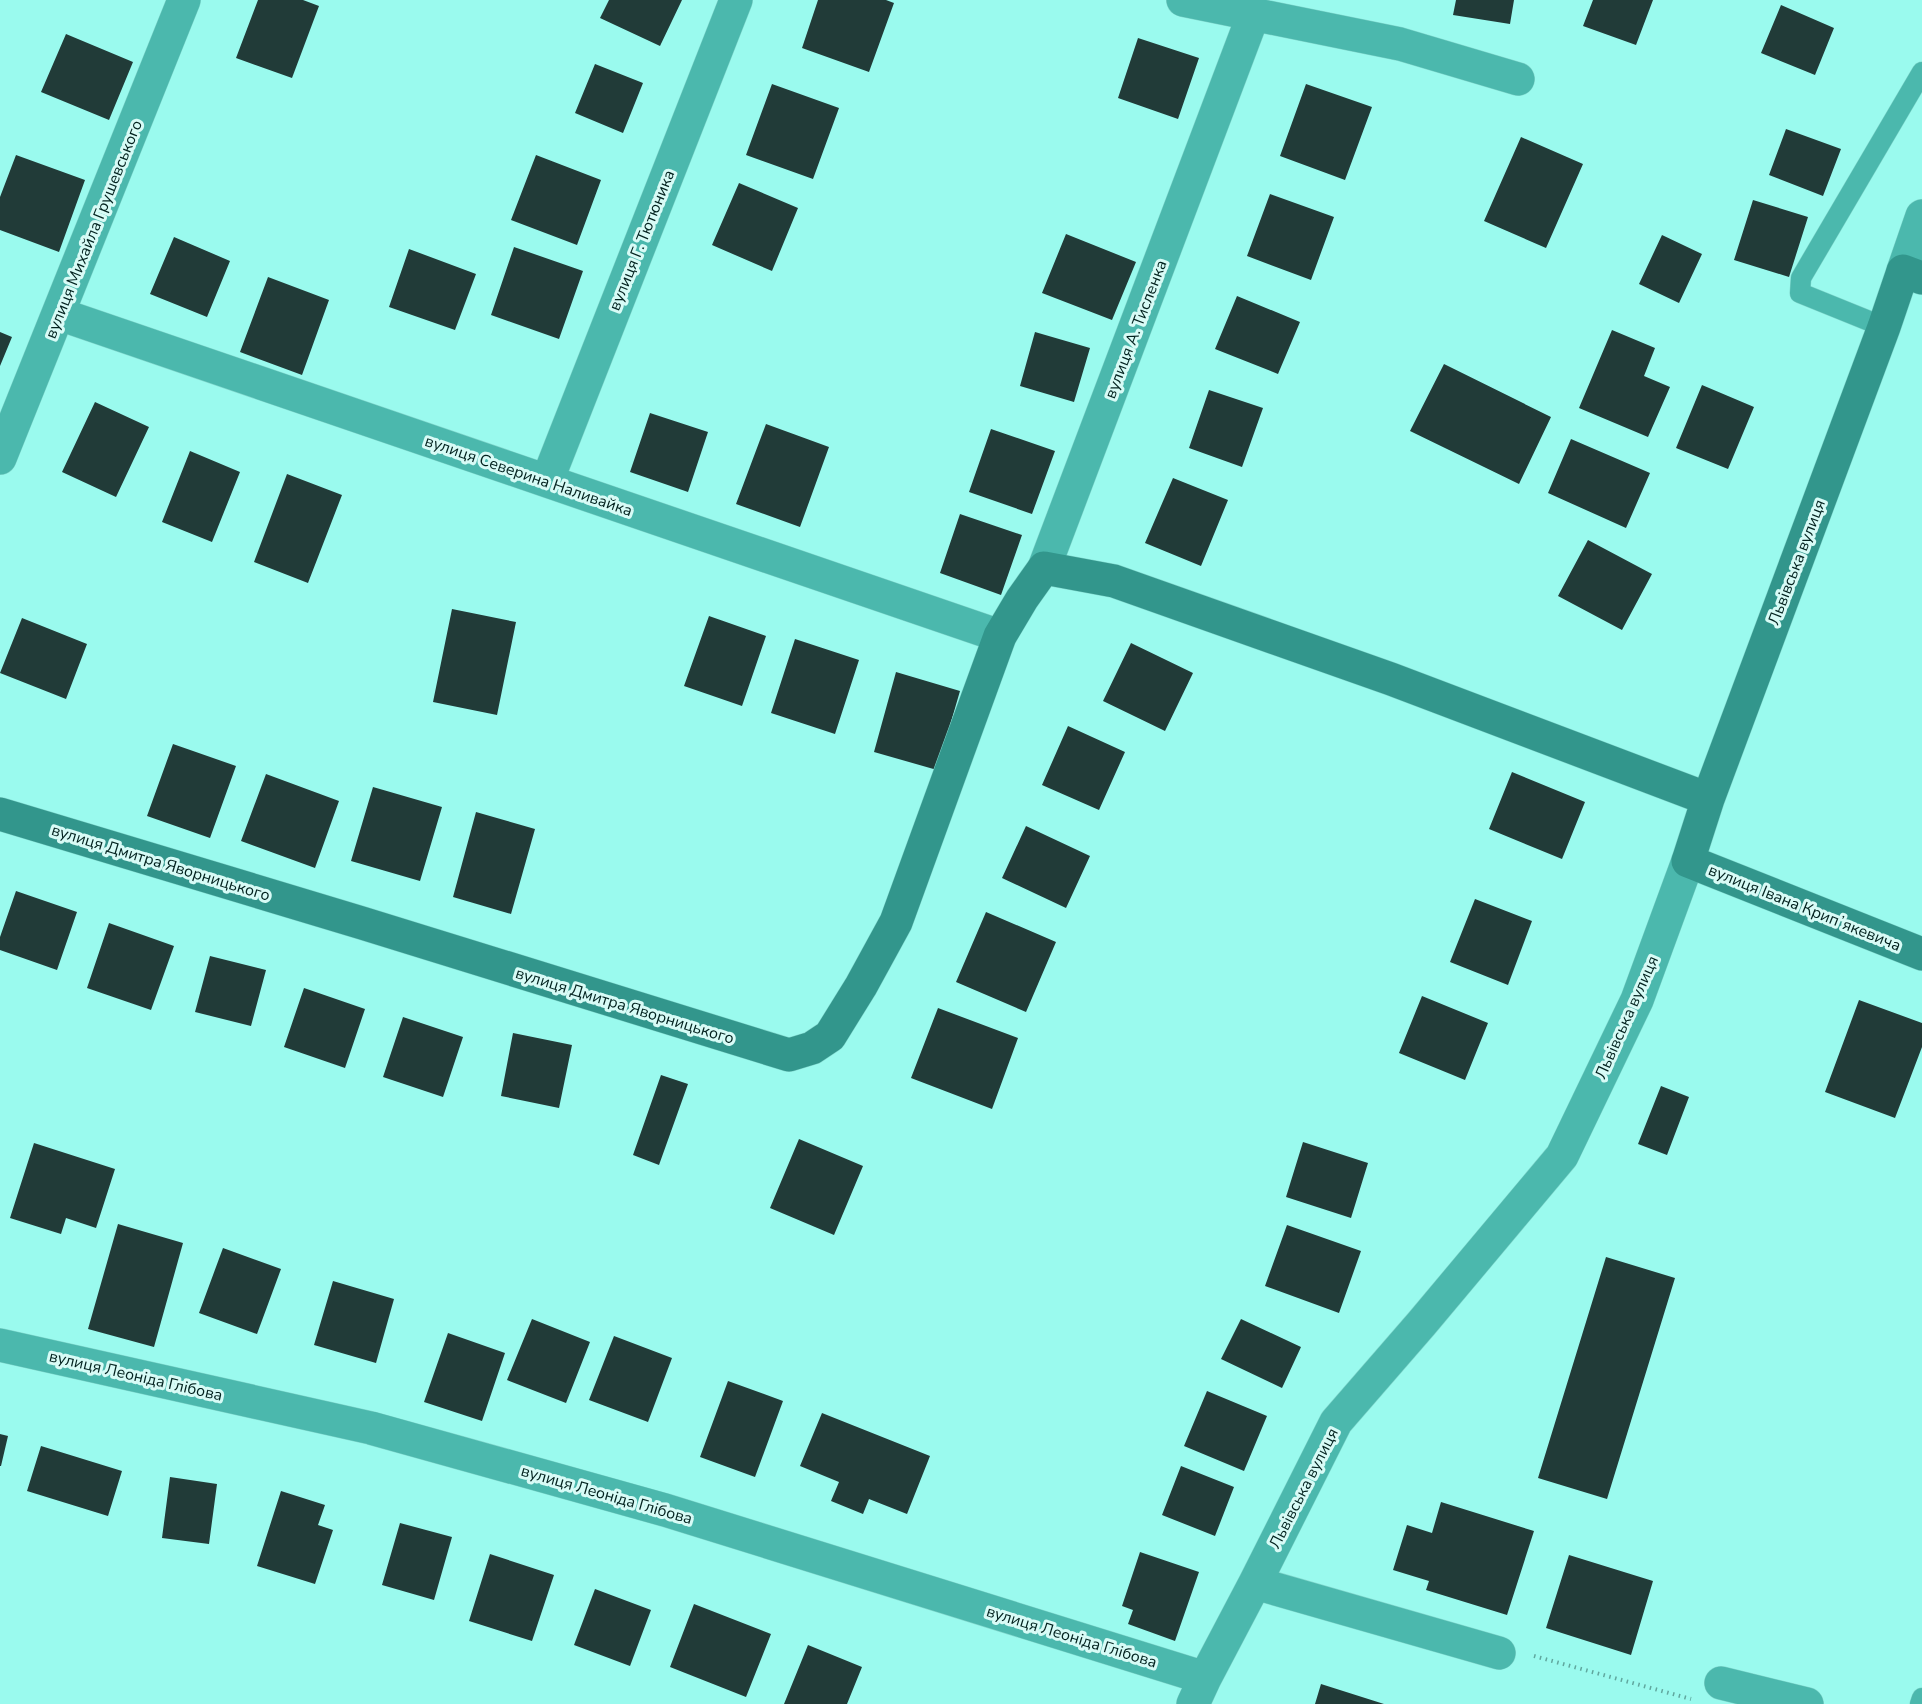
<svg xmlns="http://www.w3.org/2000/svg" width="1922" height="1704" viewBox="0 0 1922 1704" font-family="'Nunito Sans',sans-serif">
  <rect width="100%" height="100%" fill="#9afaee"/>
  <path fill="#213b38" d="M258,0H303L319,6L292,78L236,58Z
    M609,0H682L660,46L600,18Z
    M818,0H886L894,3L869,72L802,48Z
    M1456,0H1514L1510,24L1453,15Z
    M1593,0H1653L1636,45L1583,26Z
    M1781,5L1834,28L1815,75L1761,53Z
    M66,34L133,62L109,120L41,92Z
    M1138,38L1199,58L1178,119L1118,98Z
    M595,64L643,83L623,133L575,113Z
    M772,84L839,108L813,179L746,155Z
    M1306,84L1372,107L1345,180L1280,156Z
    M1786,129L1841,149L1823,196L1769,175Z
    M1521,137L1583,164L1546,248L1484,221Z
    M16,155L85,180L59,252L0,230V197Z
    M536,155L601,180L577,245L511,220Z
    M739,183L798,208L772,271L712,245Z
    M1270,194L1334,217L1311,280L1247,256Z
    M1753,200L1808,217L1789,277L1734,260Z
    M1066,234L1136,262L1112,320L1042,293Z
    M1662,235L1702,254L1679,303L1639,284Z
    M174,237L230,261L207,317L150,294Z
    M514,247L583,271L559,339L491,315Z
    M409,249L476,274L455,330L389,307Z
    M268,277L329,300L302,375L240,352Z
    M1237,296L1300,322L1278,374L1215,349Z
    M1612,330L1655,348L1644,376L1670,387L1648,437L1579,408Z
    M0,332L12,337L0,366Z
    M1035,332L1090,348L1074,402L1020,386Z
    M1444,364L1551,417L1519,484L1410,431Z
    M1702,385L1754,407L1728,469L1676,448Z
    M1209,390L1263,408L1242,467L1189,448Z
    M95,402L149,427L116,497L62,472Z
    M650,413L708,432L688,492L630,472Z
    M766,424L829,447L800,527L736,504Z
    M991,429L1055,451L1032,514L969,492Z
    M1571,439L1650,473L1626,528L1548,493Z
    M190,451L240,472L212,542L162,522Z
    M287,474L342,495L308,583L254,562Z
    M1173,478L1228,500L1201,566L1145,543Z
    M960,514L1022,535L1001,595L940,573Z
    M1588,540L1652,574L1622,630L1558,596Z
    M452,609L516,622L497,715L433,702Z
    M709,616L766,636L742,706L684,686Z
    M22,618L87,644L66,699L0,673Z
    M795,639L859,660L835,734L771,713Z
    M1131,643L1193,673L1165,731L1103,701Z
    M896,672L960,691L937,770L874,752Z
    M1068,726L1125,752L1099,810L1042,785Z
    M173,744L236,766L210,838L147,816Z
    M1512,772L1585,802L1562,859L1489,829Z
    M266,774L339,801L315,868L241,841Z
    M373,787L442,807L420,881L351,861Z
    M476,812L535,829L511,914L453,897Z
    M1026,826L1090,856L1066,908L1002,878Z
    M16,891L77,912L57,970L0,950V937Z
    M1475,899L1532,921L1508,985L1450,962Z
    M986,912L1056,942L1026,1012L956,982Z
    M109,923L174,946L151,1010L87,988Z
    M210,956L266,970L251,1026L195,1012Z
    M304,988L365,1009L345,1068L284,1047Z
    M1422,996L1488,1023L1465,1080L1399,1053Z
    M1859,1000L1922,1023V1047L1895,1118L1825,1092Z
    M938,1008L1018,1038L992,1109L911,1078Z
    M403,1017L463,1037L443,1097L383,1077Z
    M513,1033L572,1045L559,1108L501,1096Z
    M661,1075L688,1084L659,1165L633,1155Z
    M1661,1086L1689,1097L1667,1155L1638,1144Z
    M799,1139L863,1166L834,1235L770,1208Z
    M1303,1142L1368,1163L1351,1218L1286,1197Z
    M34,1143L115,1169L96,1228L66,1218L61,1234L10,1218Z
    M118,1224L183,1243L154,1347L88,1329Z
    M1287,1225L1361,1251L1339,1313L1265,1286Z
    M223,1248L281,1269L257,1334L199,1313Z
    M1606,1257L1675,1278L1607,1499L1538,1478Z
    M333,1281L394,1299L376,1363L314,1345Z
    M532,1319L590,1342L566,1403L507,1380Z
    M1241,1319L1301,1347L1282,1388L1221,1359Z
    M448,1333L505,1353L482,1421L424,1402Z
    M614,1336L672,1358L648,1422L589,1400Z
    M728,1381L783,1401L755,1477L700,1457Z
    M1207,1391L1267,1416L1244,1471L1184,1446Z
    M822,1413L930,1456L907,1514L869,1499L863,1514L831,1501L839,1482L800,1466Z
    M0,1434L8,1436L1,1466H0Z
    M41,1446L122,1471L108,1516L27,1491Z
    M1181,1466L1234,1487L1215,1536L1162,1515Z
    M170,1477L217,1484L209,1544L162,1538Z
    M281,1491L325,1505L318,1525L333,1530L315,1584L257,1566Z
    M1441,1502L1534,1531L1507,1615L1426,1590L1429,1581L1393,1570L1407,1525L1432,1533Z
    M400,1523L452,1537L434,1600L382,1585Z
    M1140,1552L1199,1572L1175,1641L1128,1624L1133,1610L1122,1606Z
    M490,1554L554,1575L532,1641L469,1621Z
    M1569,1555L1653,1581L1631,1655L1546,1628Z
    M595,1589L651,1610L630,1666L574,1645Z
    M694,1604L771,1634L746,1697L670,1667Z
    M808,1645L862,1667L847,1704H784Z
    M1321,1684L1384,1704H1315Z"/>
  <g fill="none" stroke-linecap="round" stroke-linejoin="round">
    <defs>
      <path id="lane" d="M1884,327L1800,293L1801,278L1922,72
        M1920,1704L1922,1698"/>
      <path id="street" d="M1183,0L1400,44L1518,79
        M1903,271L1922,216
        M59,314L1000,636
        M0,458L184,0
        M547,481L736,0
        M1044,568L1254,13
        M0,1345L371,1428L665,1510L1205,1678
        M1255,1583L1499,1653
        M1721,1683L1807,1704
        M1193,1704L1205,1678L1255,1583L1336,1422L1422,1323L1562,1156L1637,1000L1688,861"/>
      <path id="secondary" d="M1922,278L1903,271L1884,327L1708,799L1688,861L1922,954
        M0,814L362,923L789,1055L812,1048L830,1036L861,986L896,922L1000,636L1022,599L1044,568L1114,581L1391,679L1708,799"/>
    </defs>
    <use href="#lane" stroke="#82d7cd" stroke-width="21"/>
    <use href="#street" stroke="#82d7cd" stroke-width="34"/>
    <use href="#secondary" stroke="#82d7cd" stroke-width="34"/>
    <path stroke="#60a79e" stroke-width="4" stroke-dasharray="1.5 4.5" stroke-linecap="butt" d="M1534,1656L1691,1699"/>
    <use href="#lane" stroke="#4bb8ad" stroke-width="20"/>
    <use href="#street" stroke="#4bb8ad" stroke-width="33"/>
    <use href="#secondary" stroke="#32968c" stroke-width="33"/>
  </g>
  <g text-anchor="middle" stroke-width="6" stroke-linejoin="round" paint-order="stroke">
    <g font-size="16" fill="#02211e" stroke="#d8fbf6">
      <text transform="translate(93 229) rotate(-68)" y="6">вулиця Михайла Грушевського</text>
      <text transform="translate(641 240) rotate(-68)" y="6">вулиця Г. Тютюника</text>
      <text transform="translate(1135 329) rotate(-69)" y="6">вулиця А. Тисленка</text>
      <text transform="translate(529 475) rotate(19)" y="6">вулиця Северина Наливайка</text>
      <text transform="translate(1796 562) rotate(-69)" y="6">Львівська вулиця</text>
      <text transform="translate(161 862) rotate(17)" y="6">вулиця Дмитра Яворницького</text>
      <text transform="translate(1805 907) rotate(22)" y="6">вулиця Івана Крипʼякевича</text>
      <text transform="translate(625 1005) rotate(17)" y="6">вулиця Дмитра Яворницького</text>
      <text transform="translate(1626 1017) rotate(-66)" y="6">Львівська вулиця</text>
      <text transform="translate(136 1375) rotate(13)" y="6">вулиця Леоніда Глібова</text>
      <text transform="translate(1303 1488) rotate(-63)" y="6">Львівська вулиця</text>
      <text transform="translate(607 1494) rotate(16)" y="6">вулиця Леоніда Глібова</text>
      <text transform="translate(1072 1636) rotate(17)" y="6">вулиця Леоніда Глібова</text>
    </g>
  </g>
</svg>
